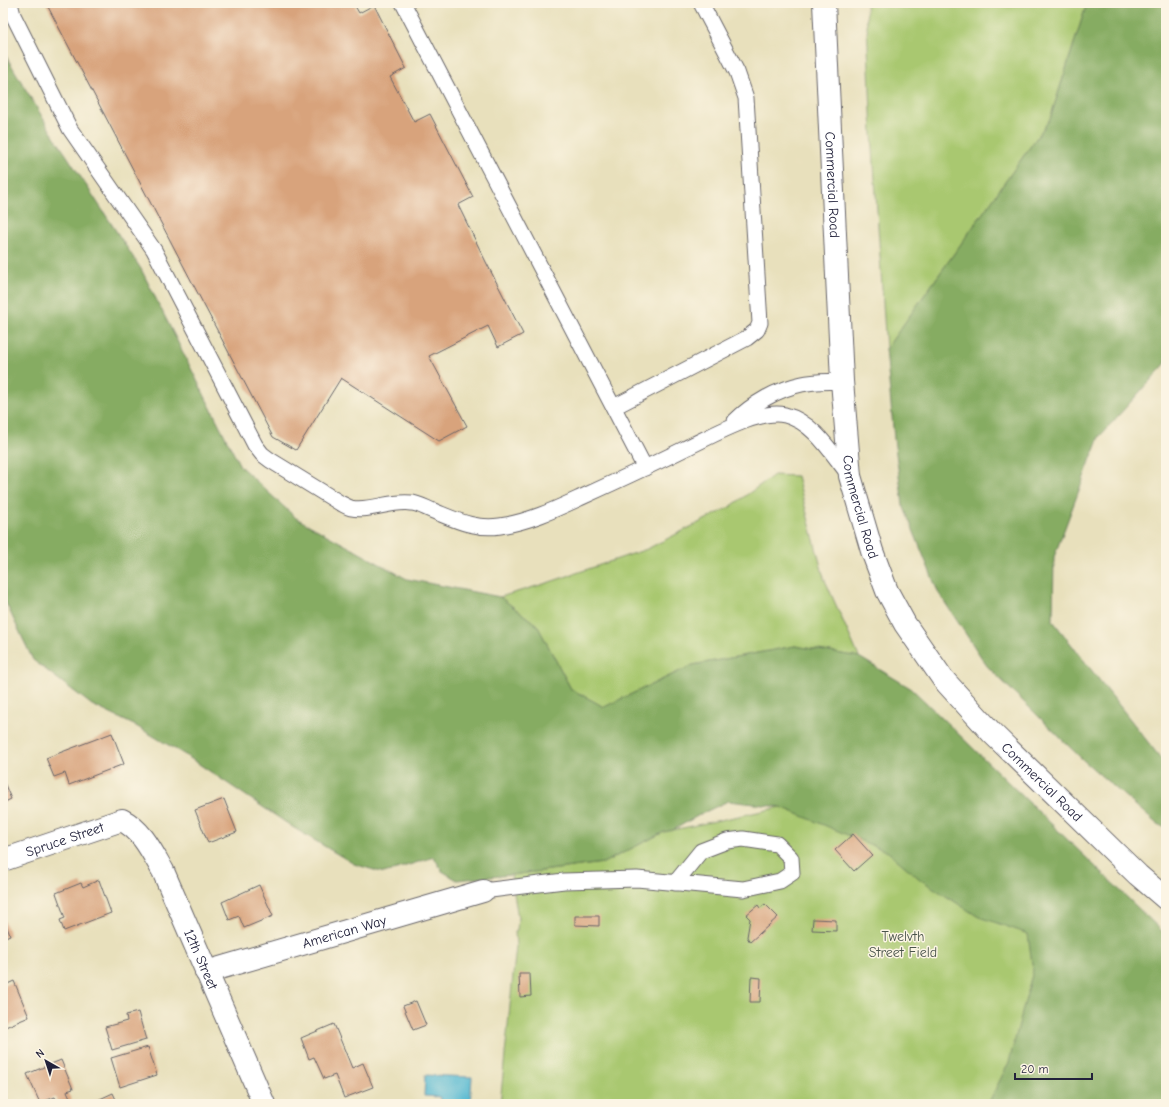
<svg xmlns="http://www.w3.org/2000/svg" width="1169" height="1107" viewBox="0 0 1169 1107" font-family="'Comic Neue',sans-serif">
  <rect width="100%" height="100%" fill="#fcf5e5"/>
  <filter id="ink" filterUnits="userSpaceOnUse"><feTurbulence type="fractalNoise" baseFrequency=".025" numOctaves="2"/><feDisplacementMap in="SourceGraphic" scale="8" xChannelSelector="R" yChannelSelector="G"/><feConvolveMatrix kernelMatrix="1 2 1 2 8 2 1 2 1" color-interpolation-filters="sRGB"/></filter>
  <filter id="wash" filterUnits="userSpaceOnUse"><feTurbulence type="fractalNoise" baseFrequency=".012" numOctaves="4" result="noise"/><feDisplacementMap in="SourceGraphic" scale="16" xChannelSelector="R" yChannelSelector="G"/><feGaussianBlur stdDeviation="0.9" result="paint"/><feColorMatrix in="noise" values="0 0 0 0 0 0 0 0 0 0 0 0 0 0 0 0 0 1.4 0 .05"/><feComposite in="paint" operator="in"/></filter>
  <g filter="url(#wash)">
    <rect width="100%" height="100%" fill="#e8e0bc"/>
    <path fill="#a9c870" stroke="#667556" d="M866,3H1087L1050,119L886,349L872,134Z
      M774,475L797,476L824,578L859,657L795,646L693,665L604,707L571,689L537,625L500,597L547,583L647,549L730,507Z
      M945,769L1166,1104H500L516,946L515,932L517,930L518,918L511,875L603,863L664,832L781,807Z"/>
    <path fill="#86ac62" stroke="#54674e" d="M1087,3H1166V363L1099,437L1054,557L1053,621L1166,765V828L1157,824L1083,760L987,666L938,592L903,505L894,439L886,349L1050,119Z
      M3,51L50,130L141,269L240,466L296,518L407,579L500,597L537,625L571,689L604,707L693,665L795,646L859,657L912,689L1166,935V1104H988L1009,1062L1033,971L1028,934L977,916L921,880L888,852L781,807L728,801L701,814L673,830L664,832L603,863L511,875L457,880L442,871L434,857L384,873L354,864L294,828L187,756L136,726L92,705L33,660L3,597Z"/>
    <path fill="#53b8d1" stroke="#3a6d86" d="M425,1075L472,1077L470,1104H439L440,1097L424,1096Z"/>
    <g id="blocks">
      <path fill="#d8a37c" d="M46,3H361L355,6L359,13L374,5L406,68L390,77L414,122L430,114L473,197L458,205L486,262L523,334L498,347L488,326L429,356L467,426L439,441L341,378L296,450L273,437Z
        M112,733L124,764L69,785L65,773L54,777L46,758Z
        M3,780L11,799L3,803Z
        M224,799L237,832L208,843L195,810Z
        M853,834L872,855L854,871L835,850Z
        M99,880L111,913L64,931L60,920L65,918L56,893L81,883L83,887Z
        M259,885L273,916L244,928L239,916L229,920L222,902Z
        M765,904L778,917L750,942L747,937L750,919L746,915L758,905L760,908Z
        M575,916H599V926L575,925Z
        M3,917L10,935L3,938Z
        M813,919L836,920V931L812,930Z
        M519,974H530L531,996L520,997Z
        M751,977L761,978L760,1002H750Z
        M14,981L29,1017L3,1028V986Z
        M416,1001L426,1025L413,1030L403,1006Z
        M138,1012L146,1040L112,1050L105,1027L127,1021L126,1015Z
        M334,1024L352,1068L363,1063L373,1087L344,1098L335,1075L324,1079L314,1057L309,1059L301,1038Z
        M148,1047L157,1075L120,1087L111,1058Z
        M61,1060L73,1089L67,1091L73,1104H58L55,1097L40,1103L27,1074Z
        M113,1093L118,1104H89Z"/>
    </g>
  </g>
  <g filter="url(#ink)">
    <use href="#blocks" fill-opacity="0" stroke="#676468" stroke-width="1"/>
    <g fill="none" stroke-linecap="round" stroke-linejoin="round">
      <defs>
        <path id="service" d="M10,3L13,15L70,129L154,250L255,445L262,454L270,460L340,503C343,504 347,507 351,508C370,512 391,500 411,503C417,503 424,507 431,510C454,519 474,530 500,526C529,522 556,509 582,497C617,481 652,465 686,448C710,437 760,408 785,415C814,422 832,454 850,476
          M403,3L645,468
          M614,407L747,338L757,330L760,323L746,98L737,72L701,3
          M735,421C752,404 778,389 802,384C815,381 829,382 842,381
          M483,891L564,881L637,879L743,889L780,881L792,873L791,858L777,844L743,839L727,841L701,851L675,883"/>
        <g id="minor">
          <path id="s1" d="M3,860L122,820C142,830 152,852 163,871L264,1104"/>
          <path id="s2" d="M206,972L483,891"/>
        </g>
        <g id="tertiary">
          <path id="s3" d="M824,3L842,381L850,476L872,551L887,591L905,624L943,679L992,733L1138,875L1166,899"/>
        </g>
      </defs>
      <use href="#service" stroke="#676468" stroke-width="17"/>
      <use href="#minor" stroke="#676468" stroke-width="24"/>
      <use href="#tertiary" stroke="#676468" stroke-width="24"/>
      <use href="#service" stroke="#fff" stroke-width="15"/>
      <use href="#minor" stroke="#fff" stroke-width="22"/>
      <use href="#tertiary" stroke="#fff" stroke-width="22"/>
    </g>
  </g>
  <g text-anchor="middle" stroke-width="3" stroke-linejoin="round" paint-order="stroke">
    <g font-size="14" fill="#22223b" stroke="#fcf5e5">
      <text dy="5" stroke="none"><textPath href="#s3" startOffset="182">Commercial Road</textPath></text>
      <text dy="5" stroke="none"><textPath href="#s3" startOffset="506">Commercial Road</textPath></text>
      <text dy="5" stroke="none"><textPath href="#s3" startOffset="842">Commercial Road</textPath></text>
      <text dy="5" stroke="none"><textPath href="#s1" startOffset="65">Spruce Street</textPath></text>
      <text dy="5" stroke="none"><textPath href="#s2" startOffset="144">American Way</textPath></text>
      <text dy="5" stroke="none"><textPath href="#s1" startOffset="288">12th Street</textPath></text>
    </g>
    <g font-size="14" fill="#4a544b" stroke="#fcf5e5">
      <text x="903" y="941">Twelvth<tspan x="903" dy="16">Street Field</tspan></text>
    </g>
  </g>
  <rect width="1169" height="1107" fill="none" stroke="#fcf5e5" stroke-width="16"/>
  <g transform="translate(46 1061) rotate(321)" stroke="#fcf5e5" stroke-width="3" paint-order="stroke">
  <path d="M0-3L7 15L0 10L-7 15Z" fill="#22223b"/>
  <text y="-6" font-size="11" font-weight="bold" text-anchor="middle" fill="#22223b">N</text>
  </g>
  <path d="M1015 1073v6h77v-6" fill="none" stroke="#22223b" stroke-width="2"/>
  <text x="1021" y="1073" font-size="12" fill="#22223b" stroke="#fcf5e5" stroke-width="3" paint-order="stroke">20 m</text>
</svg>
